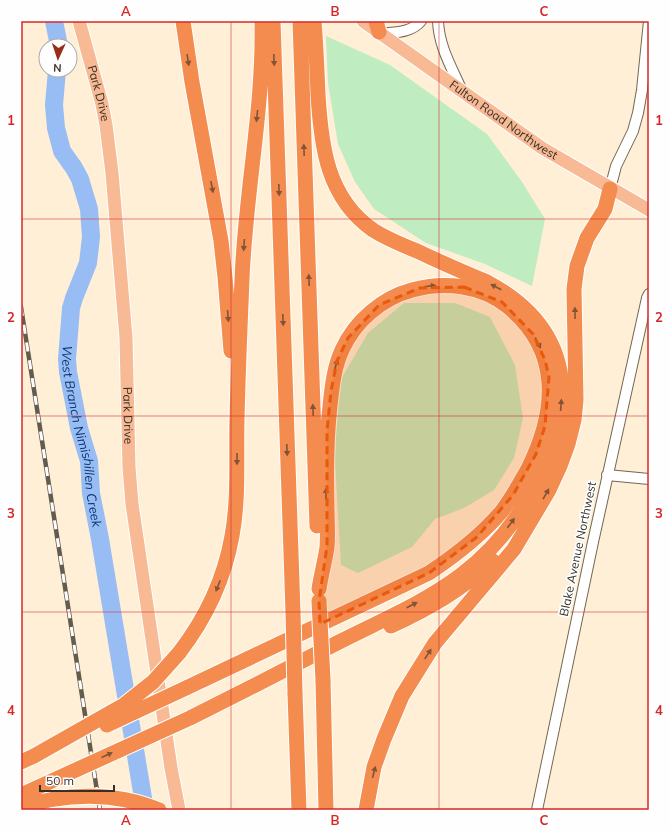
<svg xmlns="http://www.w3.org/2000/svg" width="670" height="831" viewBox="0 0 670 831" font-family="Mulish,sans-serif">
  <rect width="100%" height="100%" fill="#feefd6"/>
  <path fill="#bfecc0" d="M326,36L390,65L487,134L522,182L545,219L532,286L485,264L426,243L374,209L355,182L338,144L328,83Z
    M404,303H455L490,317L515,365L523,418L514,458L494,490L464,508L435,519L412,547L358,573L341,565L333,427L341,379L368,333Z"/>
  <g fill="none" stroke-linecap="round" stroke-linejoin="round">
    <g stroke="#98bdf4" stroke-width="18">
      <path d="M54,21L59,46"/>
      <path id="s1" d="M57,70L54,105L56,128L62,151L74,168L80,179L89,209L91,237L88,263L74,298L71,308L67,359L68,372L79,428L89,461L91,493L100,539L145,810"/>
    </g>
    <defs>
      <path id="minor" d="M438,21C439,47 452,68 462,91
        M381,34C395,32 411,33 421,21
        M610,189L616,166L633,131L638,113L642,90L649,21
        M607,475L649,479
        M537,810L593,542L647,298L649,294"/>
      <g id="major">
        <path id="s2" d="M79,21L102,104L106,125L112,173L126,338L129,467L132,504L171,768L179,810"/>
        <path id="s3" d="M363,21L542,148L649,210"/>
      </g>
      <path id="highway" d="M183,21L192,82L221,241L225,277L231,351
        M273,21L293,612
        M300,21L317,526
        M376,21L379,32
        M391,626C430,608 461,590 493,561
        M179,653C206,618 224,581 232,536C239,498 236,458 237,420C238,373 240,327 242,280C245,194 264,108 262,21
        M323,680L326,810
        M186,688L429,573C456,555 481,536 502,511C512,498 520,483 528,469C557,411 562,350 507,306C481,285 444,281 412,290C382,298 355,321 342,350C334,367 332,387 330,406C326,440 326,474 327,509C327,521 328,535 327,547C325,561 321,575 319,589
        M295,693L299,810
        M190,718C240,693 289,668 339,642C380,621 424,603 461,575C495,549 523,513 541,474C553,449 561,422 562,394C562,341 532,306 487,282C463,272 440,262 417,251C402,245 387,239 373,230C327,198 321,146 318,94C317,70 316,45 314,21
        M21,762L34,756
        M366,810L374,767L384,739L402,696L435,643L514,549L549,490L560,466L568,444L574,420L576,400L574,289L577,266L587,238L605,209L610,189"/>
    </defs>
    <use href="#minor" stroke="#746752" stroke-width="12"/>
    <use href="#major" stroke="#fff" stroke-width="15"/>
    <use href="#highway" stroke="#fff" stroke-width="17"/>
    <use href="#minor" stroke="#fff" stroke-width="10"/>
    <use href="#major" stroke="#f8b995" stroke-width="13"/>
    <use href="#highway" stroke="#f48b4f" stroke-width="15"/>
    <defs>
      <path id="rail" d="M21,307L100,810"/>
    </defs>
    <use href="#rail" stroke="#635b4e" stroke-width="4.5"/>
    <use href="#rail" stroke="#fefefe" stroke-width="3" stroke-dasharray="9" stroke-linecap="butt"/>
    <defs>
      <path id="highway-bridge" d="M319,601L323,680
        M293,612L295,693
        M107,725L186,688
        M34,756L124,705L153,682L179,653
        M21,795L190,718
        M21,808C65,792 116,792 159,810"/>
    </defs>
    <use href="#highway-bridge" stroke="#fff" stroke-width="17" stroke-linecap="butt"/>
    <use href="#highway-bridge" stroke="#f48b4f" stroke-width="15"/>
  </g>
  <defs><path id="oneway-solid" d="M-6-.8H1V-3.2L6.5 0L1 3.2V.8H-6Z"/></defs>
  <g fill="#815436">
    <use href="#oneway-solid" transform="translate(188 60) rotate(81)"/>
    <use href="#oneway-solid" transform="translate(274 60) rotate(88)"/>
    <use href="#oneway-solid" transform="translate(257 116) rotate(96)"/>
    <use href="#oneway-solid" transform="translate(304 150) rotate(-92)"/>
    <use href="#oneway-solid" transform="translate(212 187) rotate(79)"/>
    <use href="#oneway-solid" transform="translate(279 190) rotate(88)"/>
    <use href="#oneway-solid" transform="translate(244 245) rotate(94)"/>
    <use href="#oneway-solid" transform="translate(309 280) rotate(-92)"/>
    <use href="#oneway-solid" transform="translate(430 286) rotate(-7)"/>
    <use href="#oneway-solid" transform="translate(496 287) rotate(-152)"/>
    <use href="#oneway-solid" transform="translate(575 313) rotate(-91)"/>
    <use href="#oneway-solid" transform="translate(228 316) rotate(86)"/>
    <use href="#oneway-solid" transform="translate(283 320) rotate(88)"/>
    <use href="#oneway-solid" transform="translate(538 343) rotate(63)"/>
    <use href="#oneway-solid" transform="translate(336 365) rotate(-74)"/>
    <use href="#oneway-solid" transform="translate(561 405) rotate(-86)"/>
    <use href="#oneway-solid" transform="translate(313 410) rotate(-92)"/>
    <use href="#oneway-solid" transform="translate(287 450) rotate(88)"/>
    <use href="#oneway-solid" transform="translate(237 459) rotate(90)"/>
    <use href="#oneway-solid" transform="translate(326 494) rotate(-90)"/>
    <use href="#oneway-solid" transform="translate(546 494) rotate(-60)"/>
    <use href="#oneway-solid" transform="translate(511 523) rotate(-53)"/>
    <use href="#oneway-solid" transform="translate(218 586) rotate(111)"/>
    <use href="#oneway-solid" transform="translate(412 605) rotate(-27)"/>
    <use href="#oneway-solid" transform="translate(428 654) rotate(-57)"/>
    <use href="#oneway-solid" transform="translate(107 755) rotate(-25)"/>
    <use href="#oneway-solid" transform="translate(374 772) rotate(-76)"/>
  </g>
  <path fill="#e8590c" fill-opacity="0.2" stroke="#e8590c" stroke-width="3" stroke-dasharray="8 5" stroke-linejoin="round" d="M464,287L502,302L533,334L545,360L549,377L545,426L536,454L513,495L477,537L429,573L320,624L319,601L327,546V431L331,391L337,361L348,338L379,305L420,288Z"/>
  <path fill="none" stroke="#d62828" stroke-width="1" stroke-opacity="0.55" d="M231,21V810M439,21V810M21,219H649M21,416H649M21,612H649"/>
  <g text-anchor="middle" stroke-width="3.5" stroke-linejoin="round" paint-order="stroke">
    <g font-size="12" fill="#352f26" stroke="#fefefe">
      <text dy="4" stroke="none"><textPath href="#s2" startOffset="75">Park Drive</textPath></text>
      <text dy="4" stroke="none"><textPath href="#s3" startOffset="172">Fulton Road Northwest</textPath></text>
      <text dy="4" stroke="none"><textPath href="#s2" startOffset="399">Park Drive</textPath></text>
      <text transform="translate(578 549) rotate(-78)" y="4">Blake Avenue Northwest</text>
    </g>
    <g font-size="13" font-style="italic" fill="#0d3773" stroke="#fefefe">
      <text dy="5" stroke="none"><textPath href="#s1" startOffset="379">West Branch Nimishillen Creek</textPath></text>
    </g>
  </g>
  <rect width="670" height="831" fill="none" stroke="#fefefe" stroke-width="44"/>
  <g transform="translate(58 58) rotate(183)"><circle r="19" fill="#fefefe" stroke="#aeaba8"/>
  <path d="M0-3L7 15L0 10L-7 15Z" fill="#972e1c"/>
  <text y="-6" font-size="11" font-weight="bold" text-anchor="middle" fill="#352f26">N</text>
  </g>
  <path d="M40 785v6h74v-6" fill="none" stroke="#352f26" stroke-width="2"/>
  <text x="46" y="785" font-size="12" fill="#352f26" stroke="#fefefe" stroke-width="3" paint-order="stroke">50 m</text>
  <rect x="22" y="22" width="626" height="787" fill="none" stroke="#d62828" stroke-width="1.5"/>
  <g font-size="13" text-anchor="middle" font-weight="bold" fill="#d62828">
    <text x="126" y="16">A</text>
    <text x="335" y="16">B</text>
    <text x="544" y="16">C</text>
    <text x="11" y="125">1</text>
    <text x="659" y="125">1</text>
    <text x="11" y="322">2</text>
    <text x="659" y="322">2</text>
    <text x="11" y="518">3</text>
    <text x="659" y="518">3</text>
    <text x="11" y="715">4</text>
    <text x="659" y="715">4</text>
    <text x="126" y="825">A</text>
    <text x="335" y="825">B</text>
    <text x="544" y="825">C</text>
  </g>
</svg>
